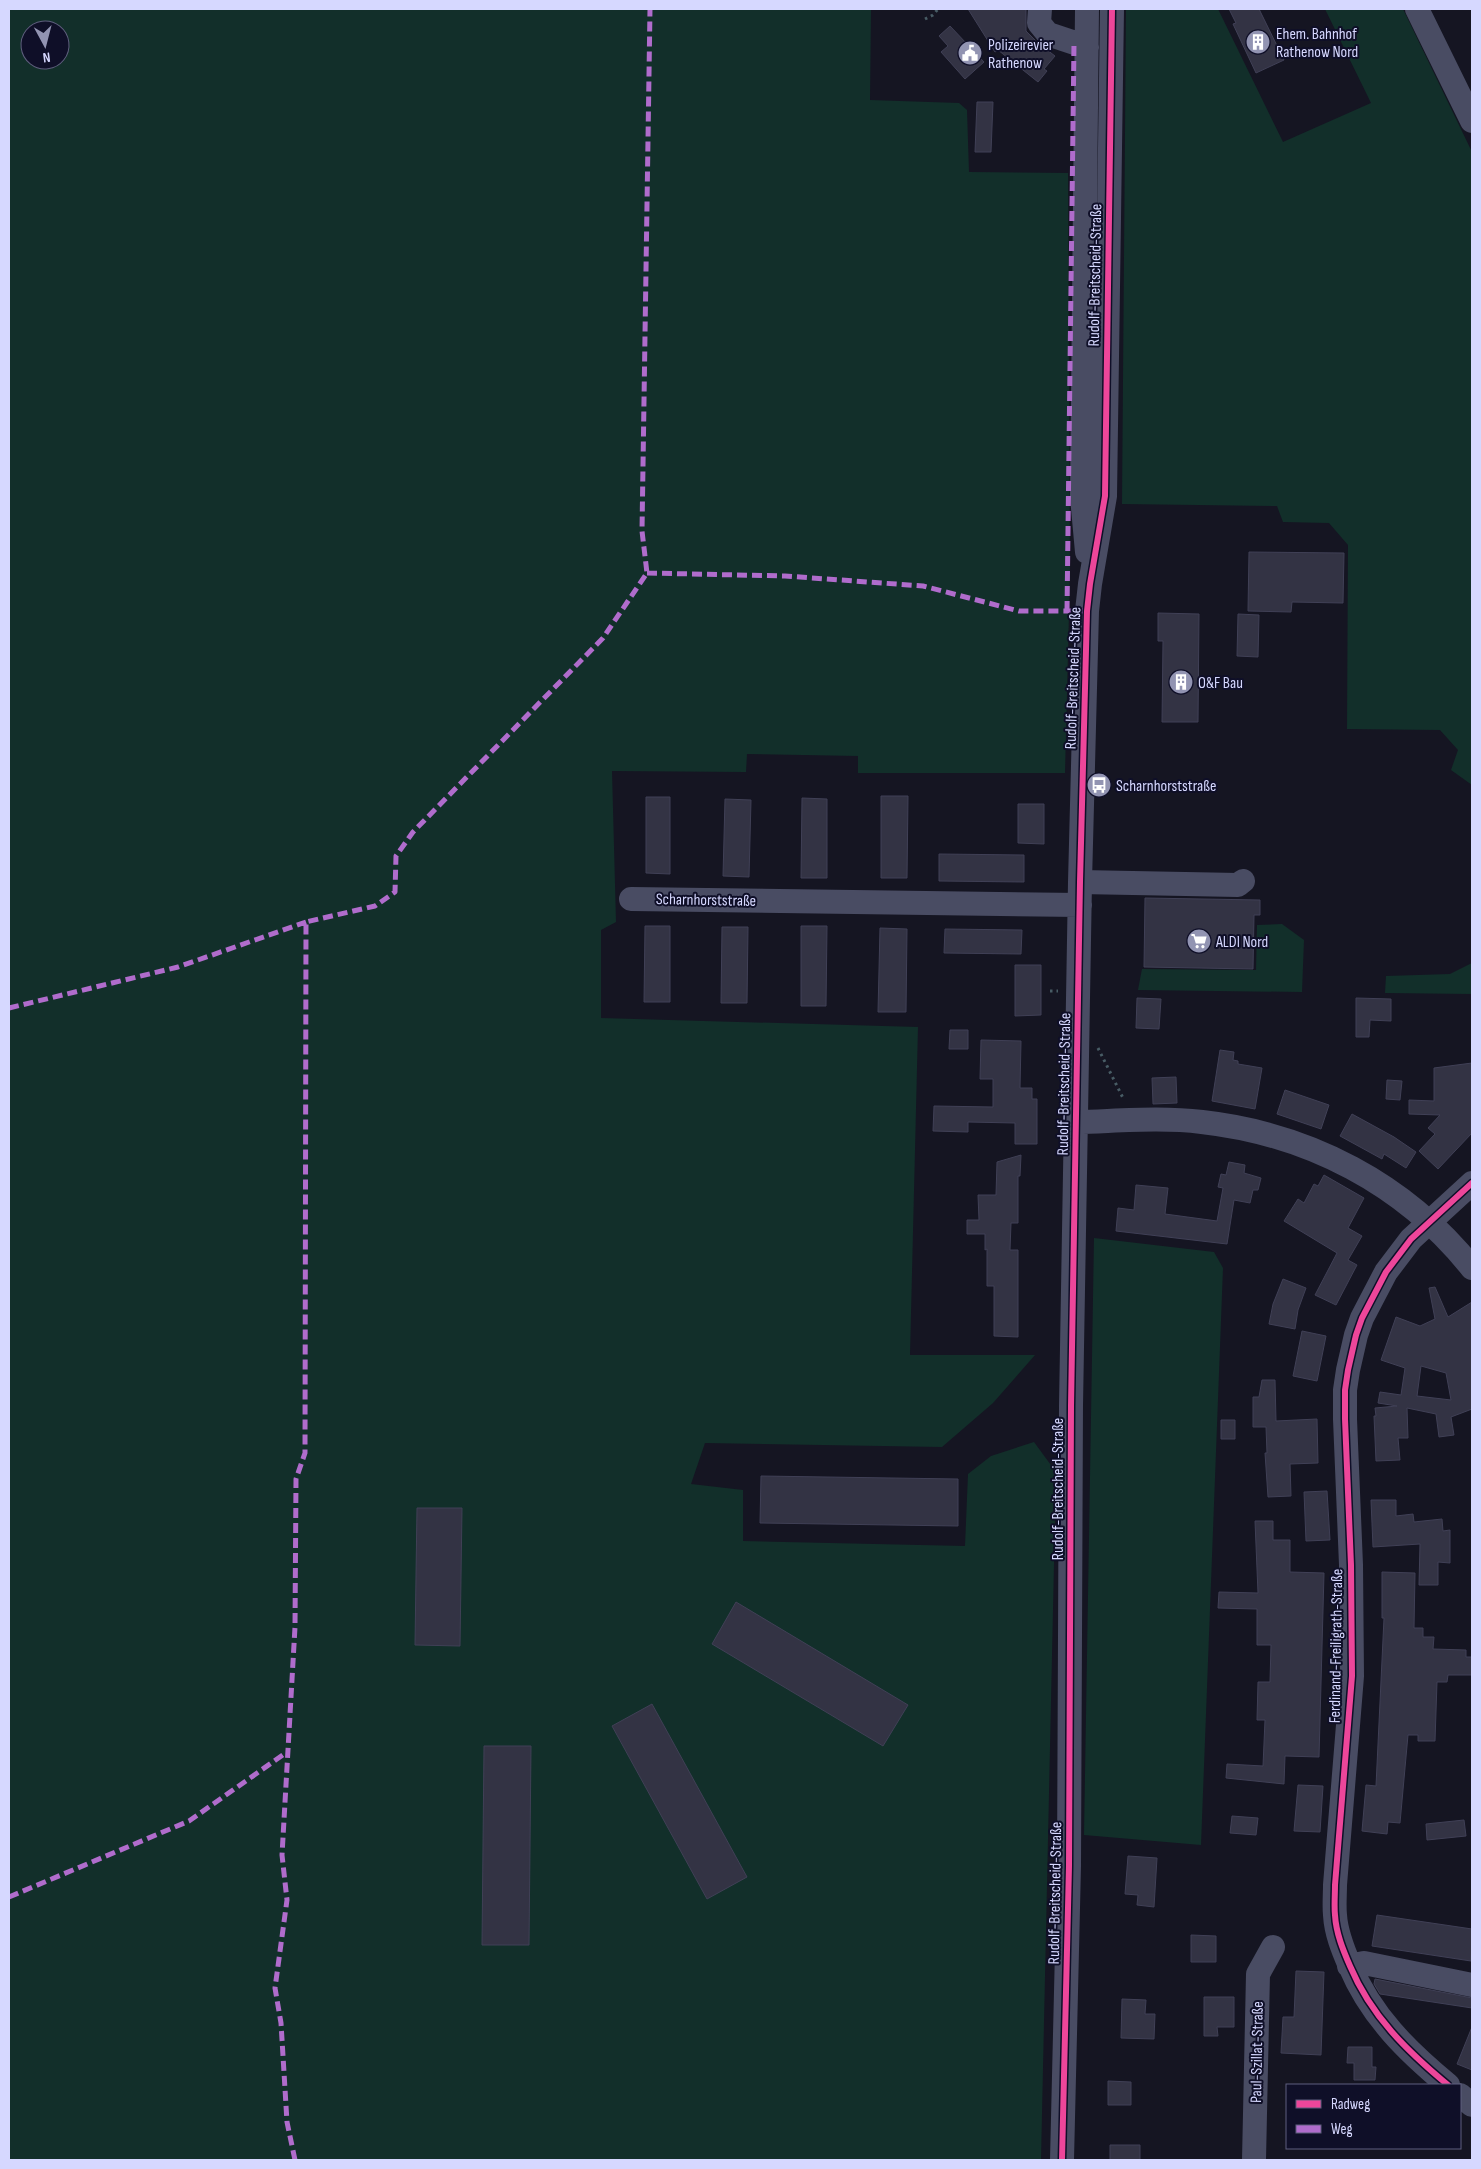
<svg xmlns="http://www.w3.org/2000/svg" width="1481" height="2169" viewBox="0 0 1481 2169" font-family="'Sofia Sans Condensed',sans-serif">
  <rect width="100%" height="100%" fill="#151522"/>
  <path fill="#122f2a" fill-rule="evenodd" d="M9,9H871L870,100L959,103L967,110L969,172L1068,173L1070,572L1065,773H858V756L747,754L746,772L612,771L616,922L601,930V1018L918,1027L910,1355H1035L993,1403L942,1447L705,1443L691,1484L743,1490V1541L965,1546L968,1474L991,1456L1034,1442L1056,1472L1041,2160H9ZM30,30H60V60H30Z
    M1126,9H1218L1283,142L1371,103L1325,9H1403L1472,152V785L1451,770L1458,750L1440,730L1347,729L1348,545L1329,523L1283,522L1277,506L1122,504Z
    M1282,924L1304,940L1302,992L1138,990L1142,969L1256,970L1257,925Z
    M1472,963V994L1385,993L1386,976L1450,974Z
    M1094,1238L1214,1252L1223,1268L1201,1845L1084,1835Z"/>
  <path fill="#334" stroke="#404056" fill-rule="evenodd" d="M968,9H1026V31L1038,43L1055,56L1044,69L1047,71L1038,82L998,50L995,52Z
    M1229,9H1259L1284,60L1256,73L1233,24L1236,23Z
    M950,26L984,62L965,79L941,52L948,46L939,36Z
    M977,102H993L991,152H975Z
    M1249,552L1344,553L1343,603L1292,602L1291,612L1248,611Z
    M1158,613L1199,614L1198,722H1162L1163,641H1158Z
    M1238,614L1259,615L1258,657L1237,656Z
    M881,796H908L907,878H881Z
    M646,797H670V874L646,873Z
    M802,798L827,799V878H801Z
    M725,799L751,800L749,877L723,876Z
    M1018,804H1044V844L1018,843Z
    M939,854L1024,855V882L939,881Z
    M1145,898L1260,900V915H1254L1253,969L1144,967Z
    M645,926H670V1002H644Z
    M801,926H827L826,1006H801Z
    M722,927H748L747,1003H721Z
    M880,928L907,929L906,1012H878Z
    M945,929L1022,930L1021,954L944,953Z
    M1015,965H1041V1015L1015,1016Z
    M1137,998L1161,999L1159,1029L1136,1028Z
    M1356,998L1391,999V1021L1370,1020L1369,1037H1356Z
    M950,1030H968V1049H949Z
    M981,1040L1021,1041L1020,1088H1032V1099H1037V1144H1015V1123L968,1122V1132L933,1131L934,1106L993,1107V1079H980Z
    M1220,1050L1234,1052L1233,1060L1238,1061V1064L1262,1068L1255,1109L1212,1101Z
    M1472,1063V1133L1438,1169L1419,1151L1435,1134L1428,1128L1440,1115L1409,1114V1100L1434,1101V1068Z
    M1176,1077L1177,1103L1153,1104L1152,1078Z
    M1387,1080L1402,1081L1400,1100L1386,1099Z
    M1285,1090L1329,1105L1321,1129L1277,1114Z
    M1352,1114L1394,1137L1416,1152L1406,1168L1384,1154L1382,1159L1340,1136Z
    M1021,1155L1020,1176H1018V1223H1011L1010,1250H1018V1337L994,1336V1286H987V1249L985,1250V1234H967V1220H979L978,1195H996L997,1162Z
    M1229,1162L1245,1165L1244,1173L1261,1178L1258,1190H1253L1250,1203L1234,1200L1227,1244L1116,1231L1118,1208L1134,1210L1136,1185L1168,1188L1165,1214L1217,1221L1223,1188L1218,1187L1221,1174L1226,1175Z
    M1324,1175L1364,1198L1348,1228L1362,1236L1348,1260L1357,1265L1336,1305L1315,1295L1337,1253L1284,1221L1298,1199L1304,1203L1314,1184L1318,1186Z
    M1283,1279L1306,1288L1298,1310L1295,1329L1269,1324L1273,1304Z
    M1435,1287L1448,1317L1472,1302V1409L1451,1417L1454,1435L1439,1437L1436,1414L1407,1408L1408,1438H1398L1400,1460L1376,1461L1374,1416H1376L1375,1408L1397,1406L1378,1403L1380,1392L1401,1395L1405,1368L1381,1360L1396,1317L1420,1326L1435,1319L1429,1288ZM1421,1366L1446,1373L1451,1400L1417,1396Z
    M1302,1331L1326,1336L1317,1381L1293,1376Z
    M1262,1380H1275L1276,1421L1317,1419L1318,1463L1290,1464L1291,1496L1268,1497L1265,1453H1267L1266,1427H1253V1397H1259Z
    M1221,1420H1235V1439H1221Z
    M761,1476L958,1479V1526L760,1523Z
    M1327,1491L1330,1540L1306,1541L1304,1492Z
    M1371,1500H1396V1516L1413,1514L1414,1522L1442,1519L1443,1531L1450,1530V1563L1438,1562V1585H1419L1420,1544L1373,1547Z
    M417,1508H462L460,1646L415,1645Z
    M1255,1521H1273V1540H1290V1572L1324,1573L1319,1757L1285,1756L1284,1784L1226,1778L1227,1764L1263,1766L1265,1720H1257L1258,1682H1270L1271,1645H1257V1609L1218,1608L1219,1592L1258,1593Z
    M1382,1572L1415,1573L1414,1628H1423V1637H1434L1433,1649L1466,1650V1657H1472V1675H1448L1447,1682H1437L1435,1741H1418V1735H1408L1400,1823L1388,1822L1387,1834L1362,1831L1366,1785L1376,1786L1384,1618H1382Z
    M736,1602L908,1705L883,1746L712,1644Z
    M652,1704L747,1877L707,1899L612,1726Z
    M484,1746H531L529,1945H482Z
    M1298,1785L1323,1786L1320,1832L1294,1831Z
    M1232,1816L1258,1818L1256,1835L1230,1833Z
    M1464,1820L1466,1836L1427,1840L1426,1824Z
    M1128,1856L1157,1858L1154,1907L1137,1905L1138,1895L1125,1894Z
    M1377,1915L1472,1929L1471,1961L1372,1946Z
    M1191,1935L1216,1936V1962H1191Z
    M1296,1971L1324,1972L1321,2055L1281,2053L1283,2017H1294Z
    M1375,1979L1472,1998V2008L1380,1994L1374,1984Z
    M1204,1997H1234V2027H1217L1218,2036H1204Z
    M1122,1999L1146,2000L1145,2014H1155L1154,2039L1121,2038Z
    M1472,2027V2070L1457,2064Z
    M1348,2047H1372V2067H1376L1375,2080H1354V2063H1347Z
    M1108,2081L1131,2082V2105H1108Z
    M1110,2145H1140V2160H1110Z"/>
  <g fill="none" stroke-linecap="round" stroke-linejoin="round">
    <path stroke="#485c65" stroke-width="3" stroke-dasharray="2.5 4" stroke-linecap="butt" d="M925,19L933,15L938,9
      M1050,991H1058
      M1098,1048L1124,1100"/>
    <path stroke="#494c63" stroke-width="24" d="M1040,9L1039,23L1048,34L1087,47
      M1417,9L1472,121
      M1087,552L1082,497L1087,9
      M1080,882L1238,885L1243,881
      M631,899L1080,905
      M1077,1122C1118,1121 1161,1117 1202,1122C1309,1134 1405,1184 1472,1268
      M1349,1966L1364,1963L1472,1985
      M1448,2085C1407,2051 1371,2016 1350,1966C1343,1950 1336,1933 1335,1915C1334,1906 1335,1895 1335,1885L1352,1676L1351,1565L1345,1419V1390L1348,1370L1356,1335L1362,1318L1386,1272L1411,1239L1472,1183
      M1460,2095L1472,2105
      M1062,2160L1069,1866L1071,1406L1080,882L1087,611L1090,584L1105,496L1112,9
      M1254,2160L1258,1974L1273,1947"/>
    <path stroke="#b06ccc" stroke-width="5" stroke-dasharray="10 5" stroke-linecap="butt" d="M647,573L785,576L923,586L1019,611H1087
      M1067,611L1074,43
      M9,1008L178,967L306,922
      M9,1897L189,1821L287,1752
      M295,2160L287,2122L281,2023L275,1988L287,1900L282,1855L295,1627L296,1479L305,1453L306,922L375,906L395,892L396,856L413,832L603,638L647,573L642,531L650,9"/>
    <defs>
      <path id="cycleway" d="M1448,2085C1407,2051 1371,2016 1350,1966C1343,1950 1336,1933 1335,1915C1334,1906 1335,1895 1335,1885L1352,1676L1351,1565L1345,1419V1390L1348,1370L1356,1335L1362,1318L1386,1272L1411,1239L1472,1183
        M1062,2160L1069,1866L1071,1406L1080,882L1087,611L1090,584L1105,496L1112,9"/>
    </defs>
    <use href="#cycleway" stroke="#0f0f28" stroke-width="9"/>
    <use href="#cycleway" stroke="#ed469a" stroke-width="6"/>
  </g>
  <defs>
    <symbol id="building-disc" viewBox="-11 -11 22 22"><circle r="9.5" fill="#9294b2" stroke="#0f0f28"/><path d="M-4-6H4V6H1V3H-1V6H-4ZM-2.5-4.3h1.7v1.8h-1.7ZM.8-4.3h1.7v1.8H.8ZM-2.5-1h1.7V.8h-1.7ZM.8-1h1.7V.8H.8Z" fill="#fff"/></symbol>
    <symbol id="civic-disc" viewBox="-11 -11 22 22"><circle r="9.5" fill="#9294b2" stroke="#0f0f28"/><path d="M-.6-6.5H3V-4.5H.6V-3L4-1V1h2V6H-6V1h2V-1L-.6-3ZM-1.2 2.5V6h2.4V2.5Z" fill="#fff"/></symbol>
    <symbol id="bus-disc" viewBox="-11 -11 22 22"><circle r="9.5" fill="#9294b2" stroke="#0f0f28"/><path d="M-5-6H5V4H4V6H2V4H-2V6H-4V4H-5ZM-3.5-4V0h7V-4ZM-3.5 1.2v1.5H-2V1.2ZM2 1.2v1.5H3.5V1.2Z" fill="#fff"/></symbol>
    <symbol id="supermarket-disc" viewBox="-11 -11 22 22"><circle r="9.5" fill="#9294b2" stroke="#0f0f28"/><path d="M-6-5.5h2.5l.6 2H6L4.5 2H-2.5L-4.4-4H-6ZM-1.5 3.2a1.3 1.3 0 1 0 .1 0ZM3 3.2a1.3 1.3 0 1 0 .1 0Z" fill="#fff"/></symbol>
  </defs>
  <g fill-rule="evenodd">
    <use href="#building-disc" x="1244" y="28" width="28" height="28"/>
    <use href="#civic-disc" x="956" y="39" width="28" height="28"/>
    <use href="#building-disc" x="1167" y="668" width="28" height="28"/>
    <use href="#bus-disc" x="1085" y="771" width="28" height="28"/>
    <use href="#supermarket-disc" x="1185" y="927" width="28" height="28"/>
  </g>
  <g text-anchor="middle" stroke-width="4" stroke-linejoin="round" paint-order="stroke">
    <g font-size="16" fill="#d6d8ff" stroke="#0f0f28" text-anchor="start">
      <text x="1276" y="39">Ehem. Bahnhof<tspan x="1276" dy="18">Rathenow Nord</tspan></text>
      <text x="988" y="50">Polizeirevier<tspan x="988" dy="18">Rathenow</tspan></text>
      <text x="1198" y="688">O&amp;F Bau</text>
      <text x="1116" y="791">Scharnhorststraße</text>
      <text x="1216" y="947">ALDI Nord</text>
    </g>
    <g font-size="16" fill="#d6d8ff" stroke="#0f0f28">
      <text transform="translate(1094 275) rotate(-89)" y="6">Rudolf-Breitscheid-Straße</text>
      <text transform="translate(1072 678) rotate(-88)" y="6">Rudolf-Breitscheid-Straße</text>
      <text transform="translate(706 899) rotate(1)" y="6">Scharnhorststraße</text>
      <text transform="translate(1063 1084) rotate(-89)" y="6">Rudolf-Breitscheid-Straße</text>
      <text transform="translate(1057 1489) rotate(-90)" y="6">Rudolf-Breitscheid-Straße</text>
      <text transform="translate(1335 1646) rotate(-89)" y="6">Ferdinand-Freiligrath-Straße</text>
      <text transform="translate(1054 1893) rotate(-89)" y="6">Rudolf-Breitscheid-Straße</text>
      <text transform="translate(1256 2052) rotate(-89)" y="6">Paul-Szillat-Straße</text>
    </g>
  </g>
  <rect width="1481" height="2169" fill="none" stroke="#d6d8ff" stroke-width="20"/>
  <rect x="1286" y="2084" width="175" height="65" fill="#0f0f28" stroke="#5f5f7e"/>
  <rect x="1296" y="2100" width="25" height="8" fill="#ed469a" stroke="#5f5f7e"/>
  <text x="1331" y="2109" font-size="15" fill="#d6d8ff">Radweg</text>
  <rect x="1296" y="2125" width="25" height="8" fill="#b06ccc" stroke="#5f5f7e"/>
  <text x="1331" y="2134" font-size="15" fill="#d6d8ff">Weg</text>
  <g transform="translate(45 45) rotate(173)"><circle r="24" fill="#0f0f28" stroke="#5f5f7e"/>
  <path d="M0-4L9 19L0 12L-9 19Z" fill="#9294b2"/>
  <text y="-8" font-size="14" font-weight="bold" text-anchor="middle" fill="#d6d8ff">N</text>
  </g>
</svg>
